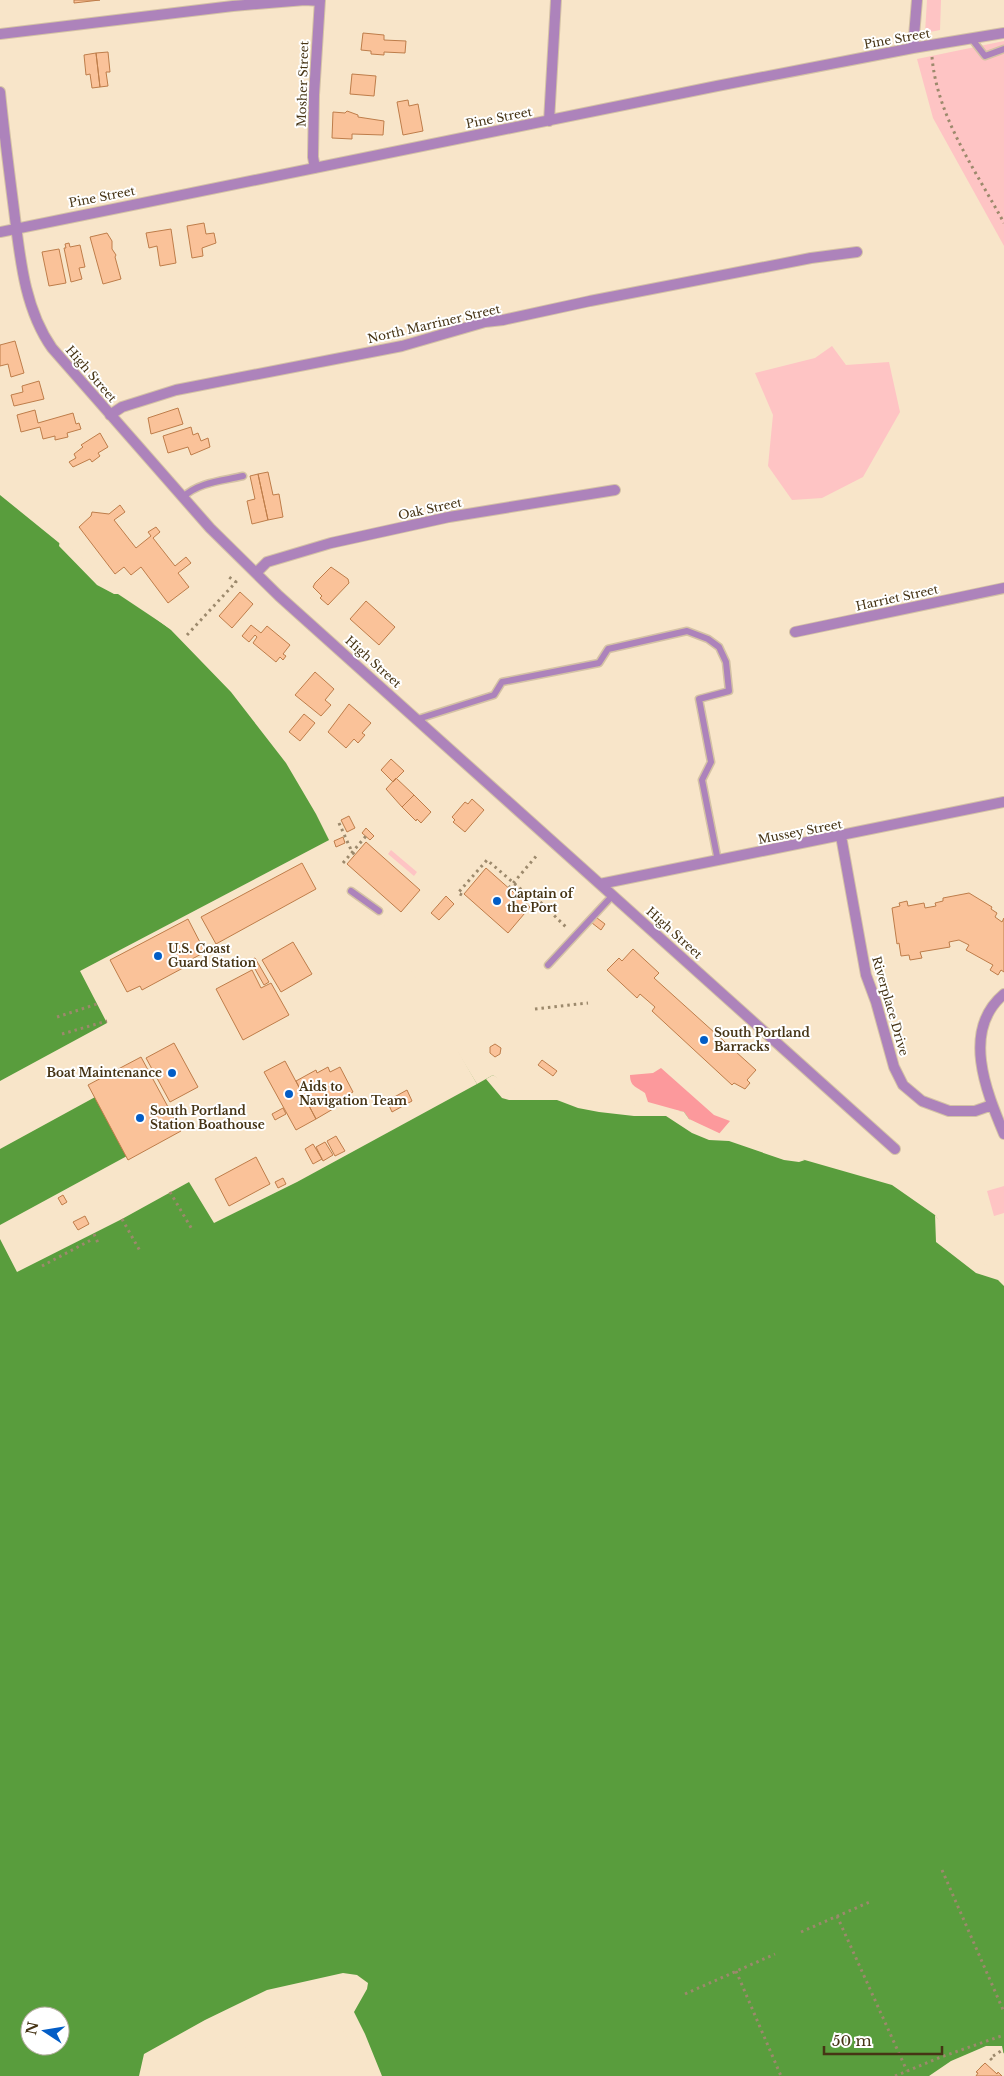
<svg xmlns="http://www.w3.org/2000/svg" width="1004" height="2076" viewBox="0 0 1004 2076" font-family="'Libre Baskerville',serif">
  <rect width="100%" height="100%" fill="#f8e5c9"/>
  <path fill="#fec4c4" d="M927,0H941L940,30L925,33Z
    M1004,41V246L933,118L917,59Z
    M832,346L846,365L889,362L900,412L863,477L822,498L792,500L768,466L773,415L755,373L815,358Z
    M391,850L417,872L414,876L388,854Z
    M1004,1186V1213L994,1216L987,1191Z"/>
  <path fill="#fc999c" d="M661,1068L714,1115L730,1121L718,1135L689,1119L684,1112L648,1102L645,1093C637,1087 630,1087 630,1075L653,1073Z"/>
  <path fill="#599d3d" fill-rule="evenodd" d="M0,495L111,585L171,630L231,692L286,763L316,814L329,840L477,1084L493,1075L514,1092L590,1104L684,1112L689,1119L700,1127L749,1144L892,1185L935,1215L954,1245L972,1260L1004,1276V2053L964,2076H370L343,2024L330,2013L305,2017L179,2076H0ZM30,2016H60V2046H30Z"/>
  <path fill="#f8e5c9" d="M60,540L113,583L171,626L169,628L118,594H114L97,585L59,546Z
    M331,839L413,973L477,1084L297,1182L214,1223L189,1182L122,1219L17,1272L0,1239V1225L173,1131L141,1072L0,1149V1081L107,1023L80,971Z
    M493,1075L515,1089L562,1094L595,1102L660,1107L684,1112L689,1119L719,1133L791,1153L805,1160L799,1162L784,1160L729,1141L709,1140L692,1133L666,1116H634L599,1112L578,1108L557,1100H509L502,1098L486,1079Z
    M935,1215L956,1243L973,1258L1004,1274V1286L998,1280L976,1273L936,1242Z
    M343,1973L357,1975L368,1983L367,1989L354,2012L365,2034L382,2076H368L341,2026L330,2016L305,2019L184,2076H139L144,2054L205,2020L267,1990Z
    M986,2046H1002L1004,2056L987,2065L985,2063L969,2076H929L951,2061Z"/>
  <path fill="#fac299" stroke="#be7d4a" d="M74,0H100L74,3Z
    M363,33L384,35V40L406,41L405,53L384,52V55L371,54V51L361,50Z
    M108,52L110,72H106L108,86L100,87L96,53Z
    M96,53L100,87L92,88L90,74L86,75L84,55Z
    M352,74L376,76L374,96L350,94Z
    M408,100L409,106L418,104L423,131L403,135L397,102Z
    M347,111L358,115V117L384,121L383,135L352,134V139L332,138L333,112L345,113Z
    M204,223L206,234L214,233L216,243L202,248L203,256L192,258L187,226Z
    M171,229L176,263L160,266L157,246L149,248L146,233Z
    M107,233L112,241V249L116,255L115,257L121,279L103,284L90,237Z
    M69,243L70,247L80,245L85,267L79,268L82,279L71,282L64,248H66L65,244Z
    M59,249L66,283L49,286L42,252Z
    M15,341L24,373L11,377L8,364L0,366V345Z
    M39,381L44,399L14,406L11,395L23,392L22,386Z
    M178,408L183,424L151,434L148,418Z
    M35,410L38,423L73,413L76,424L79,423L81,429L67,433L68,437L55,440V436L43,439L40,427L21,432L17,415Z
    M191,427L193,435L198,433L201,441L208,438L210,447L191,455L188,447L168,453L163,436Z
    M100,433L108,447L98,453L100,456L92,462L90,459L73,467L69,462L76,458L74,454L83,447L81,445Z
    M268,472L273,495L279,494L283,517L268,520L258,474Z
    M258,474L268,520L252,524L247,501L255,499L250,476Z
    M120,505L125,512L114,520L136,548L151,536L148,532L156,527L160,532L153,538L175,566L186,557L191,563L178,573L189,587L168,603L141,567L131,575L124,567L115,574L79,527L91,516L92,512L109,514Z
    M331,567L348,579L349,583L328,605L320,598L322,596L313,587L315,583Z
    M240,592L253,604L232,628L219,616Z
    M366,601L395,627L379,645L350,619Z
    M251,625L261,633L267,626L290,645L283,654L286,656L283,660L280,657L276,662L253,643L257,637L255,635L249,642L242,636Z
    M315,672L334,689L325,700L331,705L321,716L295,695Z
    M349,704L371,723L362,733L365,735L358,743L354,739L346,748L328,732Z
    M304,714L315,723L300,741L289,732Z
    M391,759L404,771L393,782L381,770Z
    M396,778L414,795L402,807L386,789Z
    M414,795L431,812L421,823L417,819L416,821L402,807Z
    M472,799L484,810L465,832L453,822L455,820L452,817L465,802L468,804Z
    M349,816L355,828L347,832L341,820Z
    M366,828L374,836L370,840L362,833Z
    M343,837L345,843L336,847L334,841Z
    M366,842L420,890L401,912L347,864Z
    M302,863L316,889L216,944L201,917Z
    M486,868L530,907L508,933L464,894Z
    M969,893L992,907L991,909L997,913L995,917L1002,922L1004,918V972L1001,970L998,975L990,970L993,965L966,950L969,945L959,940L949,942L950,947L920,952L922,958L910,960L909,955L901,956L899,943L897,944L892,908L900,906L899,903L907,901L908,906L924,903L925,908L936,906L935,903L943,901V898Z
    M446,896L454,904L439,920L431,913Z
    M597,918L605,924L601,930L592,923Z
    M188,919L205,952L181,965L183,968L142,990L140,986L127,992L110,960Z
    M293,942L312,974L281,992L262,960Z
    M633,949L659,973L654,978L756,1070L747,1080L750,1083L745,1089L734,1083L732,1085L652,1011L655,1007L640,994L637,998L607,970L619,958L622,961Z
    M255,958L269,982L264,985L250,960Z
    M252,970L261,988L271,983L289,1015L243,1040L216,989Z
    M174,1043L198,1087L170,1102L146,1058Z
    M495,1044L501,1048L500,1054L495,1057L490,1053V1047Z
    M141,1057L181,1131L128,1160L88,1085Z
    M542,1060L557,1071L553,1076L538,1065Z
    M285,1061L316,1119L296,1130L264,1072Z
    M328,1067L330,1072L340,1067L353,1092L343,1098L345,1102L316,1119L296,1081L316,1070L317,1073Z
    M407,1090L412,1101L392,1112L387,1101Z
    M283,1108L286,1114L275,1120L272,1114Z
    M336,1136L345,1151L335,1156L327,1141Z
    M325,1142L333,1155L323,1161L316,1147Z
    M313,1144L322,1159L313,1164L305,1149Z
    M256,1157L270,1184L229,1206L215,1179Z
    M283,1178L286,1184L278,1188L275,1182Z
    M63,1195L67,1202L62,1205L58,1198Z
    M85,1216L89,1224L78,1230L73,1222Z
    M985,2063L997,2074L998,2072L1002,2076H976L978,2073L976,2072Z"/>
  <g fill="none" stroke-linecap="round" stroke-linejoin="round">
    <defs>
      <path id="service" d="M971,38L985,56L1004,49
        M183,497C199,482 222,481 243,476
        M418,719L494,695L502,682L599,663L608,649L687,631L708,639L719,647L726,662L729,691L699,699L711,762L702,780L718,861
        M351,891L379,911
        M548,965L613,895"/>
      <path id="minor" d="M0,34L233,6L305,0L320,1
        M913,48L917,0
        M0,92C4,132 9,171 14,210C20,257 24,308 52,348L210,528L279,596L895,1149
        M549,121L556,0
        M315,168L313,157L314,95L320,0
        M0,232L717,86L913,48L1004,33
        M110,415L122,407L176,390L402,346L485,322L503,320L590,301L811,258L857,252
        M256,573L267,562L331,543L449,517L615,490
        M795,632L1004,588
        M841,836L866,975L876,1002L894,1067L903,1085L922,1101L949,1111H975L992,1105
        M600,884L1004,802
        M1004,994C961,1030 986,1091 1004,1134"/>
    </defs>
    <use href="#service" stroke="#d4c2a5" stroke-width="9"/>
    <use href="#minor" stroke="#d4c2a5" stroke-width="12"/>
    <path stroke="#9c896c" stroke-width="3" stroke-dasharray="2.5 4" stroke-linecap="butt" d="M932,57C937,117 976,171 1004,223
      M187,635L236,582L229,577
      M339,823L352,852L355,855
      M343,863L366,836
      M509,888L538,854
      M462,895L458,893L487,860L523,891L531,893L567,928
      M535,1009L588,1003
      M57,1017L97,1004
      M62,1034L107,1021
      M170,1192L193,1231
      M122,1219L140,1251
      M94,1234L98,1243
      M42,1266L91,1240
      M942,1870L1004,2012
      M837,1916L907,2071
      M801,1932L872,1901
      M736,1971L781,2076
      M685,1994L775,1954
      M992,2060L990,2058L1004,2049
      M895,2076L941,2057L1004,2035"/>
    <use href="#service" stroke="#ad83bb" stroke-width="6"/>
    <use href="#minor" stroke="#ad83bb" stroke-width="10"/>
  </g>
  <g fill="#035dc6" stroke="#fff" stroke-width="2">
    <circle cx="497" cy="901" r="5"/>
    <circle cx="158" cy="956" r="5"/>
    <circle cx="704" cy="1040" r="5"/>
    <circle cx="172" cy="1073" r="5"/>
    <circle cx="289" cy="1094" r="5"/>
    <circle cx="140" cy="1118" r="5"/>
  </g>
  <g text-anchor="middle" stroke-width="4" stroke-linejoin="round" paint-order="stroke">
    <g font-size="12" fill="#463415" stroke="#fff">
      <text transform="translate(897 39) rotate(-10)" y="4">Pine Street</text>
      <text transform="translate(303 84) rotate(-88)" y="4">Mosher Street</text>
      <text transform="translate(499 118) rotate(-11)" y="4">Pine Street</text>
      <text transform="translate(102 197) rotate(-11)" y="4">Pine Street</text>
      <text transform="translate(434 324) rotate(-13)" y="4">North Marriner Street</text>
      <text transform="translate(91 374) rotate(49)" y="4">High Street</text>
      <text transform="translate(430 509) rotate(-12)" y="4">Oak Street</text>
      <text transform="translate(897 598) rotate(-12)" y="4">Harriet Street</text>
      <text transform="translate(373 662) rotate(42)" y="4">High Street</text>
      <text transform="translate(800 832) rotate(-11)" y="4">Mussey Street</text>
      <text transform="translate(674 933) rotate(42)" y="4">High Street</text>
      <text transform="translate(890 1006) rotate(74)" y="4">Riverplace Drive</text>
    </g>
    <g font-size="12" font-weight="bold" fill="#463415" stroke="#fff" text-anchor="start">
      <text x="507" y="898">Captain of<tspan x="507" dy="14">the Port</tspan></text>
      <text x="168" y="953">U.S. Coast<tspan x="168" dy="14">Guard Station</tspan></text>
      <text x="714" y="1037">South Portland<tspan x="714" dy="14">Barracks</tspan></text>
      <text x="162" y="1077" text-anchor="end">Boat Maintenance</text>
      <text x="299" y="1091">Aids to<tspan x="299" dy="14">Navigation Team</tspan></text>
      <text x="150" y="1115">South Portland<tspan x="150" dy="14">Station Boathouse</tspan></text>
    </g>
  </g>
  <g transform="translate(45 2031) rotate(282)"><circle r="24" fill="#ffffff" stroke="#b5aea1"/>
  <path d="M0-4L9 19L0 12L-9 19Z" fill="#035dc6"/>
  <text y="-8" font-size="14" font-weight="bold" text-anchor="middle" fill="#463415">N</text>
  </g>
  <path d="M824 2046v8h118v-8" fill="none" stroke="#463415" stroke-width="2.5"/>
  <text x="832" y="2046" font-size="15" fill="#463415" stroke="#ffffff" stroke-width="4" paint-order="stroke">50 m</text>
</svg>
